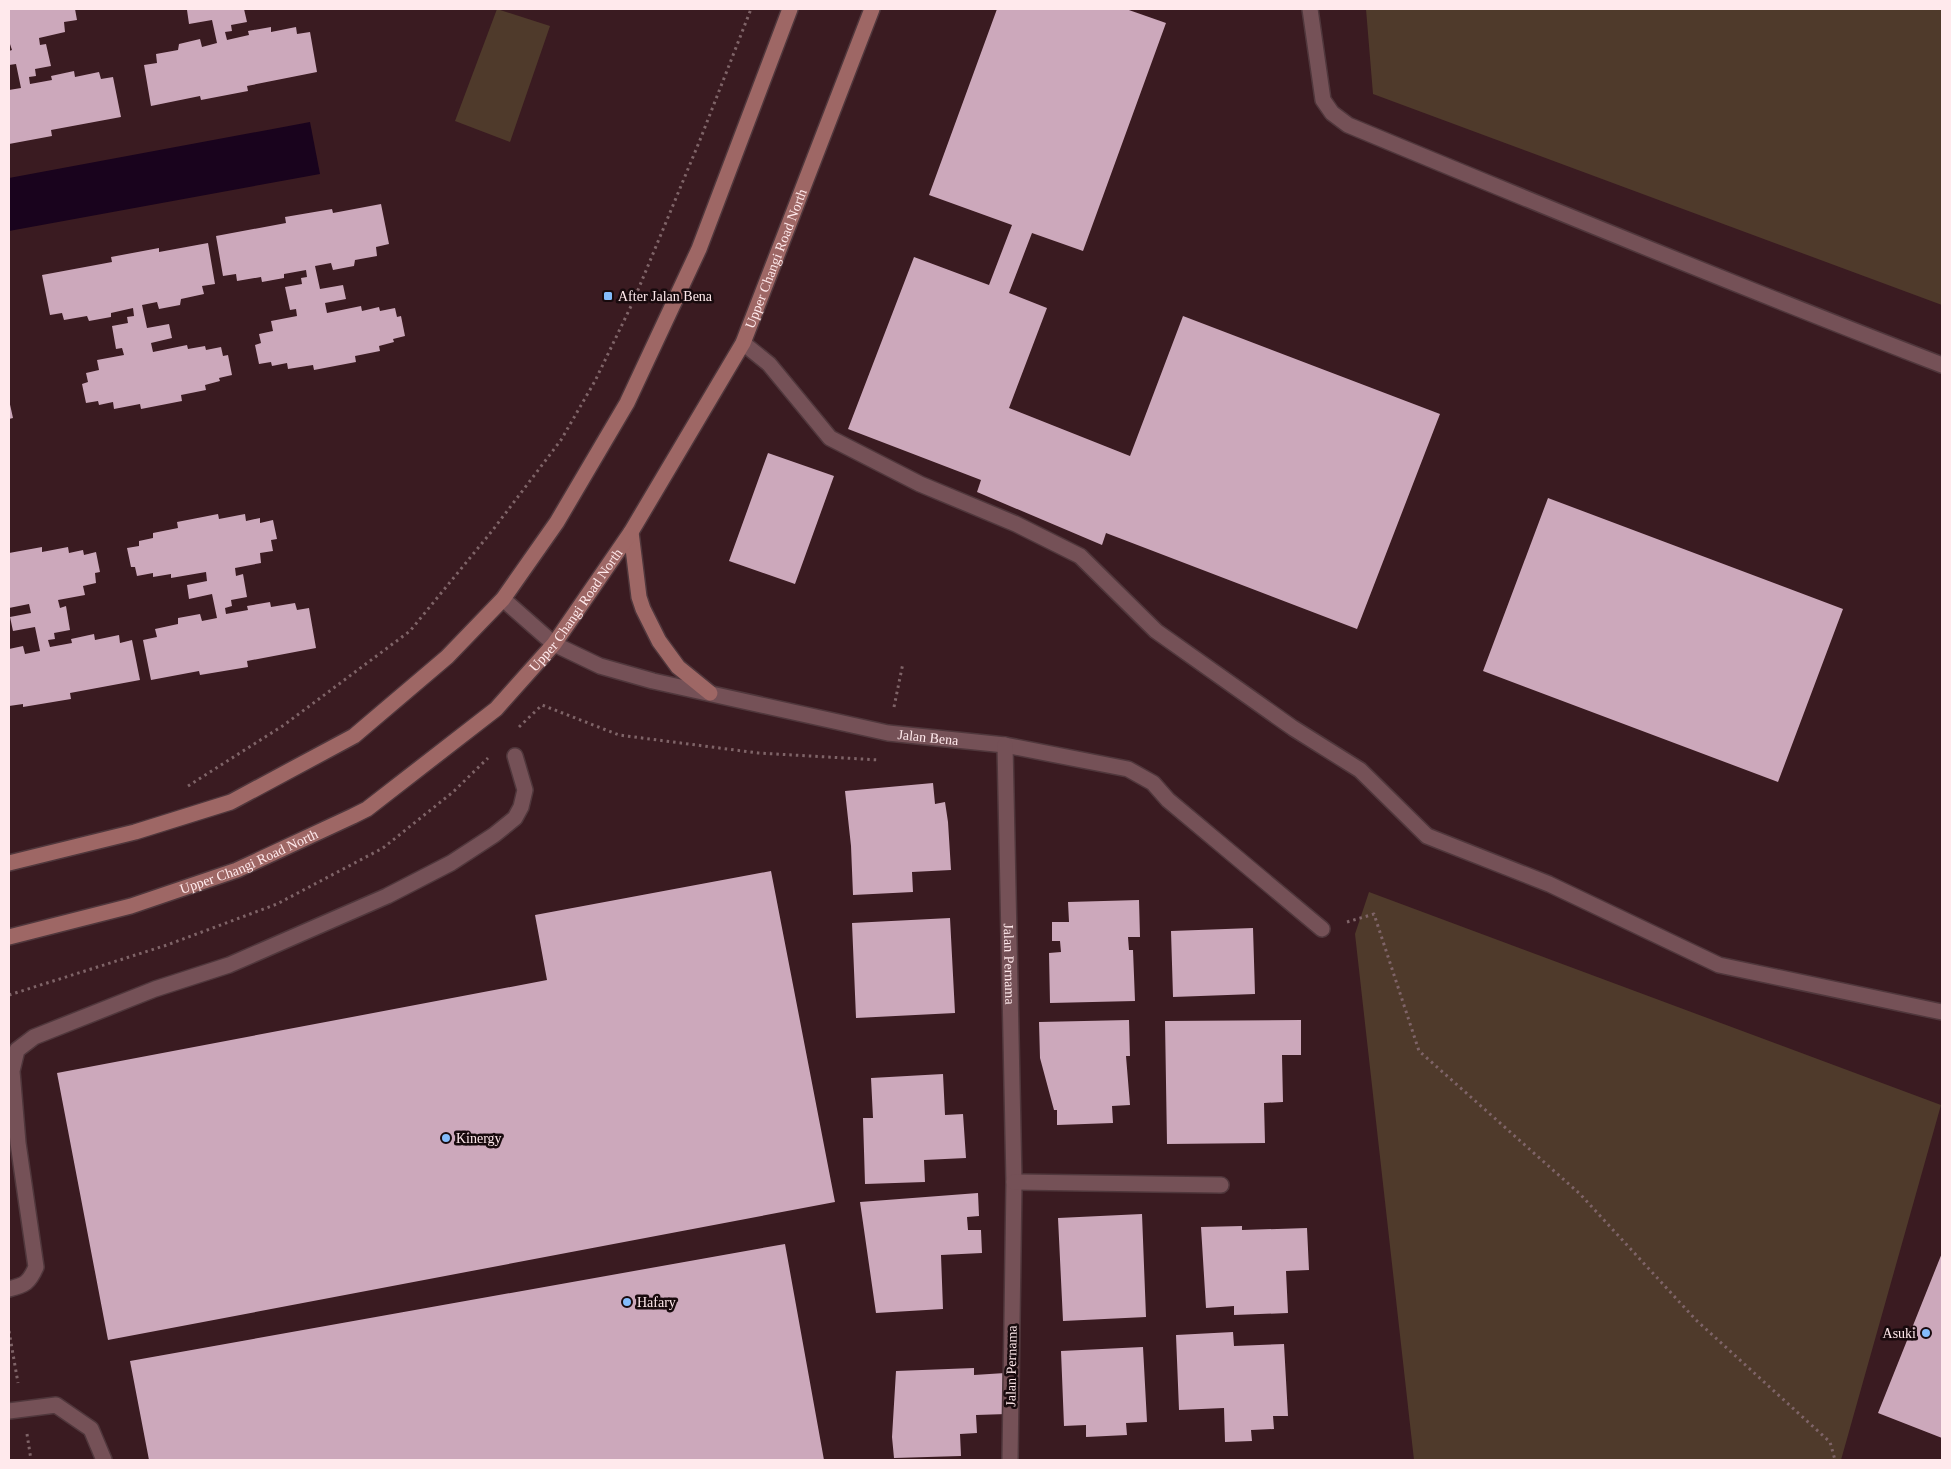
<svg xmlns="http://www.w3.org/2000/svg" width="1951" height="1469" viewBox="0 0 1951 1469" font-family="Georgia,serif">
  <rect width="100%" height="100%" fill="#3a1b21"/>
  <path fill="#4f3a2b" d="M497,9L550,26L510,142L455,121Z
    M1366,9H1942V305L1373,94Z
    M1369,892L1941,1105L1841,1460H1414L1355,934Z"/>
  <path fill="#19031d" d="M310,122L320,174L9,231V178Z"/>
  <path fill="#cca8bb" d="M9,9H75L77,20L64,22L65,32L39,38L40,45L46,44L51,66L35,69L36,76L29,77L30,84L52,80L51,76L74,71L75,77L99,72L101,79L113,77L121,117L51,130L52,136L9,144V90L21,88L16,64L9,65V51L12,50L9,41Z
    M194,9H244L247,22L231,25L232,31L225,32L227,40L249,35L248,31L271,27V32L296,27L297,34L310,32L317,72L247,86L248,91L201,100L200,96L151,106L144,65L157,63L156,54L178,50L179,44L200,39L202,47L217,43L212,20L189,24L187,10Z
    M997,9H1126L1166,23L1083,251L1032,233L1009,293L1047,308L1009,408L1130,456L1183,316L1440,414L1357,629L1106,533L1102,545L977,492L981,480L848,429L914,257L989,285L1012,225L929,195Z
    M381,204L389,244L376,247L377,256L355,260L354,266L333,270L331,263L315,266L320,289L343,285L346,299L325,303L327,313L361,306L362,311L379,307L380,311L395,308L397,317L401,316L405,336L393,339L394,342L379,346L380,351L355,356L356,362L314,370L313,365L288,369L287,363L272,366L271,362L259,364L255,345L261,343L259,334L273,331L271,321L297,316L296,309L290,310L285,287L302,284L301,278L307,277L306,270L284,274V278L262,282L261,277L237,281L236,274L223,276L216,236L286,223L285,217L332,209L333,213Z
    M208,243L215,284L202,286L204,294L181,299L180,305L159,309L157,302L142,305L147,328L169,324L172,338L151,343L153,352L187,345L188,349L205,346L206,350L221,347L223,356L228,355L232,375L219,378L220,381L205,385L206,390L181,395L182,401L141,409L140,404L114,409L113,402L99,405L98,401L86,403L82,384L88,382L86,373L99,370L97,360L124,355L122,348L116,349L112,326L128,323L127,317L134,316L133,308L111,313V317L89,321L87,316L64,320L62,313L50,315L42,275L112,262L111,257L159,248V252Z
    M9,400L13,418L9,419Z
    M768,453L834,476L795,584L729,561Z
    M1548,498L1843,609L1778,782L1483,671Z
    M218,514L219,519L245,514L246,521L260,518V523L273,520L277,539L271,540L273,551L260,553L261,563L235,568L236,576L243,574L247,597L231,600L232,606L225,608L226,614L248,610L247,606L270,602L271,607L295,603L297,610L309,608L316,648L247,661L248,667L200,675L199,671L151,680L143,640L157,637L155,629L178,624V618L200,614L202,621L217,618L212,594L189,599L187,585L207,581L206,572L171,578V574L153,577V573L137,576L135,567H131L127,548L139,546V541L153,538V533L178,528L177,522Z
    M42,547V552L68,547L69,553L83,550L84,555L96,552L100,572L95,573L96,583L83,586L85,595L58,600L60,608L66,606L70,630L54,633L55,639L48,640L50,647L72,643L71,639L94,634L95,640L119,635L120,643L132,640L140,680L70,693L71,699L23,707V704L9,706V649L23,646L25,654L40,651L35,627L13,631L10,617L31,613L29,604L9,608V553Z
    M933,783L935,804L945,802L948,822L951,870L912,872L913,892L853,895L851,846L845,791Z
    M771,871L835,1202L108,1340L57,1073L547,980L535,915Z
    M1139,900L1140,937H1128L1129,950H1133L1135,1001L1050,1003L1049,953L1061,952L1060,941H1052V922H1069L1068,902Z
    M950,918L955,1013L856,1018L852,923Z
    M1253,928L1255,994L1173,997L1171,931Z
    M1129,1020L1130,1056H1126L1130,1105L1112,1106L1113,1123L1057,1125V1110H1054L1040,1058L1039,1022Z
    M1301,1020V1055H1282L1283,1102L1264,1103L1265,1143L1167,1144L1165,1021Z
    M943,1074L945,1115L963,1114L966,1158L924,1160L925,1182L865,1184L863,1118H873L871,1078Z
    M978,1193L979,1216L967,1217L968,1230H981L982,1253L941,1255L943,1309L876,1313L860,1202Z
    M1142,1214L1146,1317L1063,1321L1058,1218Z
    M1242,1226V1230L1307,1228L1309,1270L1286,1271L1288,1313L1234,1315V1306L1206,1308L1201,1227Z
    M785,1244L824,1460H149L130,1361Z
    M1942,1253V1438L1878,1413Z
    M1233,1332L1234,1346L1284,1344L1288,1416H1273L1274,1429L1251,1430L1252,1441L1225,1442L1224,1408L1179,1410L1176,1335Z
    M1143,1347L1147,1422L1126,1423L1127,1435L1086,1437V1425L1064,1426L1061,1351Z
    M974,1368V1375L1005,1373L1007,1414L976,1415L977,1433L960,1434L961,1456L894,1458L892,1437L896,1371Z"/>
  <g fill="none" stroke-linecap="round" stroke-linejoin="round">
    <defs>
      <path id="lane" d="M1310,9L1323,100L1332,113L1348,125C1545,207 1743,288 1942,365
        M743,343L769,364L830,438L920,484L1016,524L1080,556L1156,631L1293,728L1360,770L1427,836L1549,884L1719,965L1942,1012
        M9,1289C25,1285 29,1283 36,1267L18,1143L12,1071L17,1050L34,1037L155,989L229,965L387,896L451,863L494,835L515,818L521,807L525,790L515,756
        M9,1411L56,1405L91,1429L104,1460"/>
      <g id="street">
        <path id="s1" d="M503,599L554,644L600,666L653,681L888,733L1005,745L1128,769L1153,783L1168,800L1322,929"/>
        <path id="s2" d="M1005,745L1014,1182L1010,1460"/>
        <path d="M1014,1182L1221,1185"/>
      </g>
      <g id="secondary">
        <path d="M631,532L639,597L643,609L659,641L678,667L710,693"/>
        <path d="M9,863L135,832L231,802L354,736L447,657L503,599L557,522L627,403L699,249L790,9"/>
        <path id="s3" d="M9,937L131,906L237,870L353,816L367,809L496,709L554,644L631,532L743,343L872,9"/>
      </g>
    </defs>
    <use href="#lane" stroke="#50373c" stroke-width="18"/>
    <use href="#street" stroke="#50373c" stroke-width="18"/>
    <use href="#secondary" stroke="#50373c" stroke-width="18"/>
    <path stroke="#7f6468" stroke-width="3" stroke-dasharray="2.5 4" stroke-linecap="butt" d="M894,707L903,663
      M519,727L542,705L619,735L758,753L879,760
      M188,786L284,725L410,631L492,531L561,440L595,381L633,302L700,140L751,9
      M1347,922L1374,914L1419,1051L1580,1194L1696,1320L1830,1442L1835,1460
      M9,995L167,945L277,904L383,848L453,792L488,758
      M9,1331L18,1383
      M27,1434L31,1460"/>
    <use href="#lane" stroke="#755157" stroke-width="15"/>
    <use href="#street" stroke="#755157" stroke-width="15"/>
    <use href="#secondary" stroke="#9e6765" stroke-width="15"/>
  </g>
  <g fill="#84bcfb" stroke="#180a0d" stroke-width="2">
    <rect x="603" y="291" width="10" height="10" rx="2.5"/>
    <circle cx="446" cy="1138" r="5"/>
    <circle cx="627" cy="1302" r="5"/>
    <circle cx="1926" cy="1333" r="5"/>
  </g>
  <g text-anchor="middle" stroke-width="5" stroke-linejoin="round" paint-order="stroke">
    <g font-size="14" fill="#ffe9ec" stroke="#180a0d">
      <text dy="5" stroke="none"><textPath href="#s3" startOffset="1078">Upper Changi Road North</textPath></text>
      <text dy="5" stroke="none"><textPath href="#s3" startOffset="672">Upper Changi Road North</textPath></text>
      <text dy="5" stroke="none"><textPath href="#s1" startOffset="455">Jalan Bena</textPath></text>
      <text dy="5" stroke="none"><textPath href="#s3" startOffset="252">Upper Changi Road North</textPath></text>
      <text dy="5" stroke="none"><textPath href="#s2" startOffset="219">Jalan Pernama</textPath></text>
      <text transform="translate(1011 1366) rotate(-89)" y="5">Jalan Pernama</text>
    </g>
    <g font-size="14" fill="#ffe9ec" stroke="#180a0d" text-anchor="start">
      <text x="618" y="301">After Jalan Bena</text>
      <text x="456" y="1143">Kinergy</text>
      <text x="637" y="1307">Hafary</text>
      <text x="1916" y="1338" text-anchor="end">Asuki</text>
    </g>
  </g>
  <rect width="1951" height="1469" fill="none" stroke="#ffe9ec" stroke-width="20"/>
</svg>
